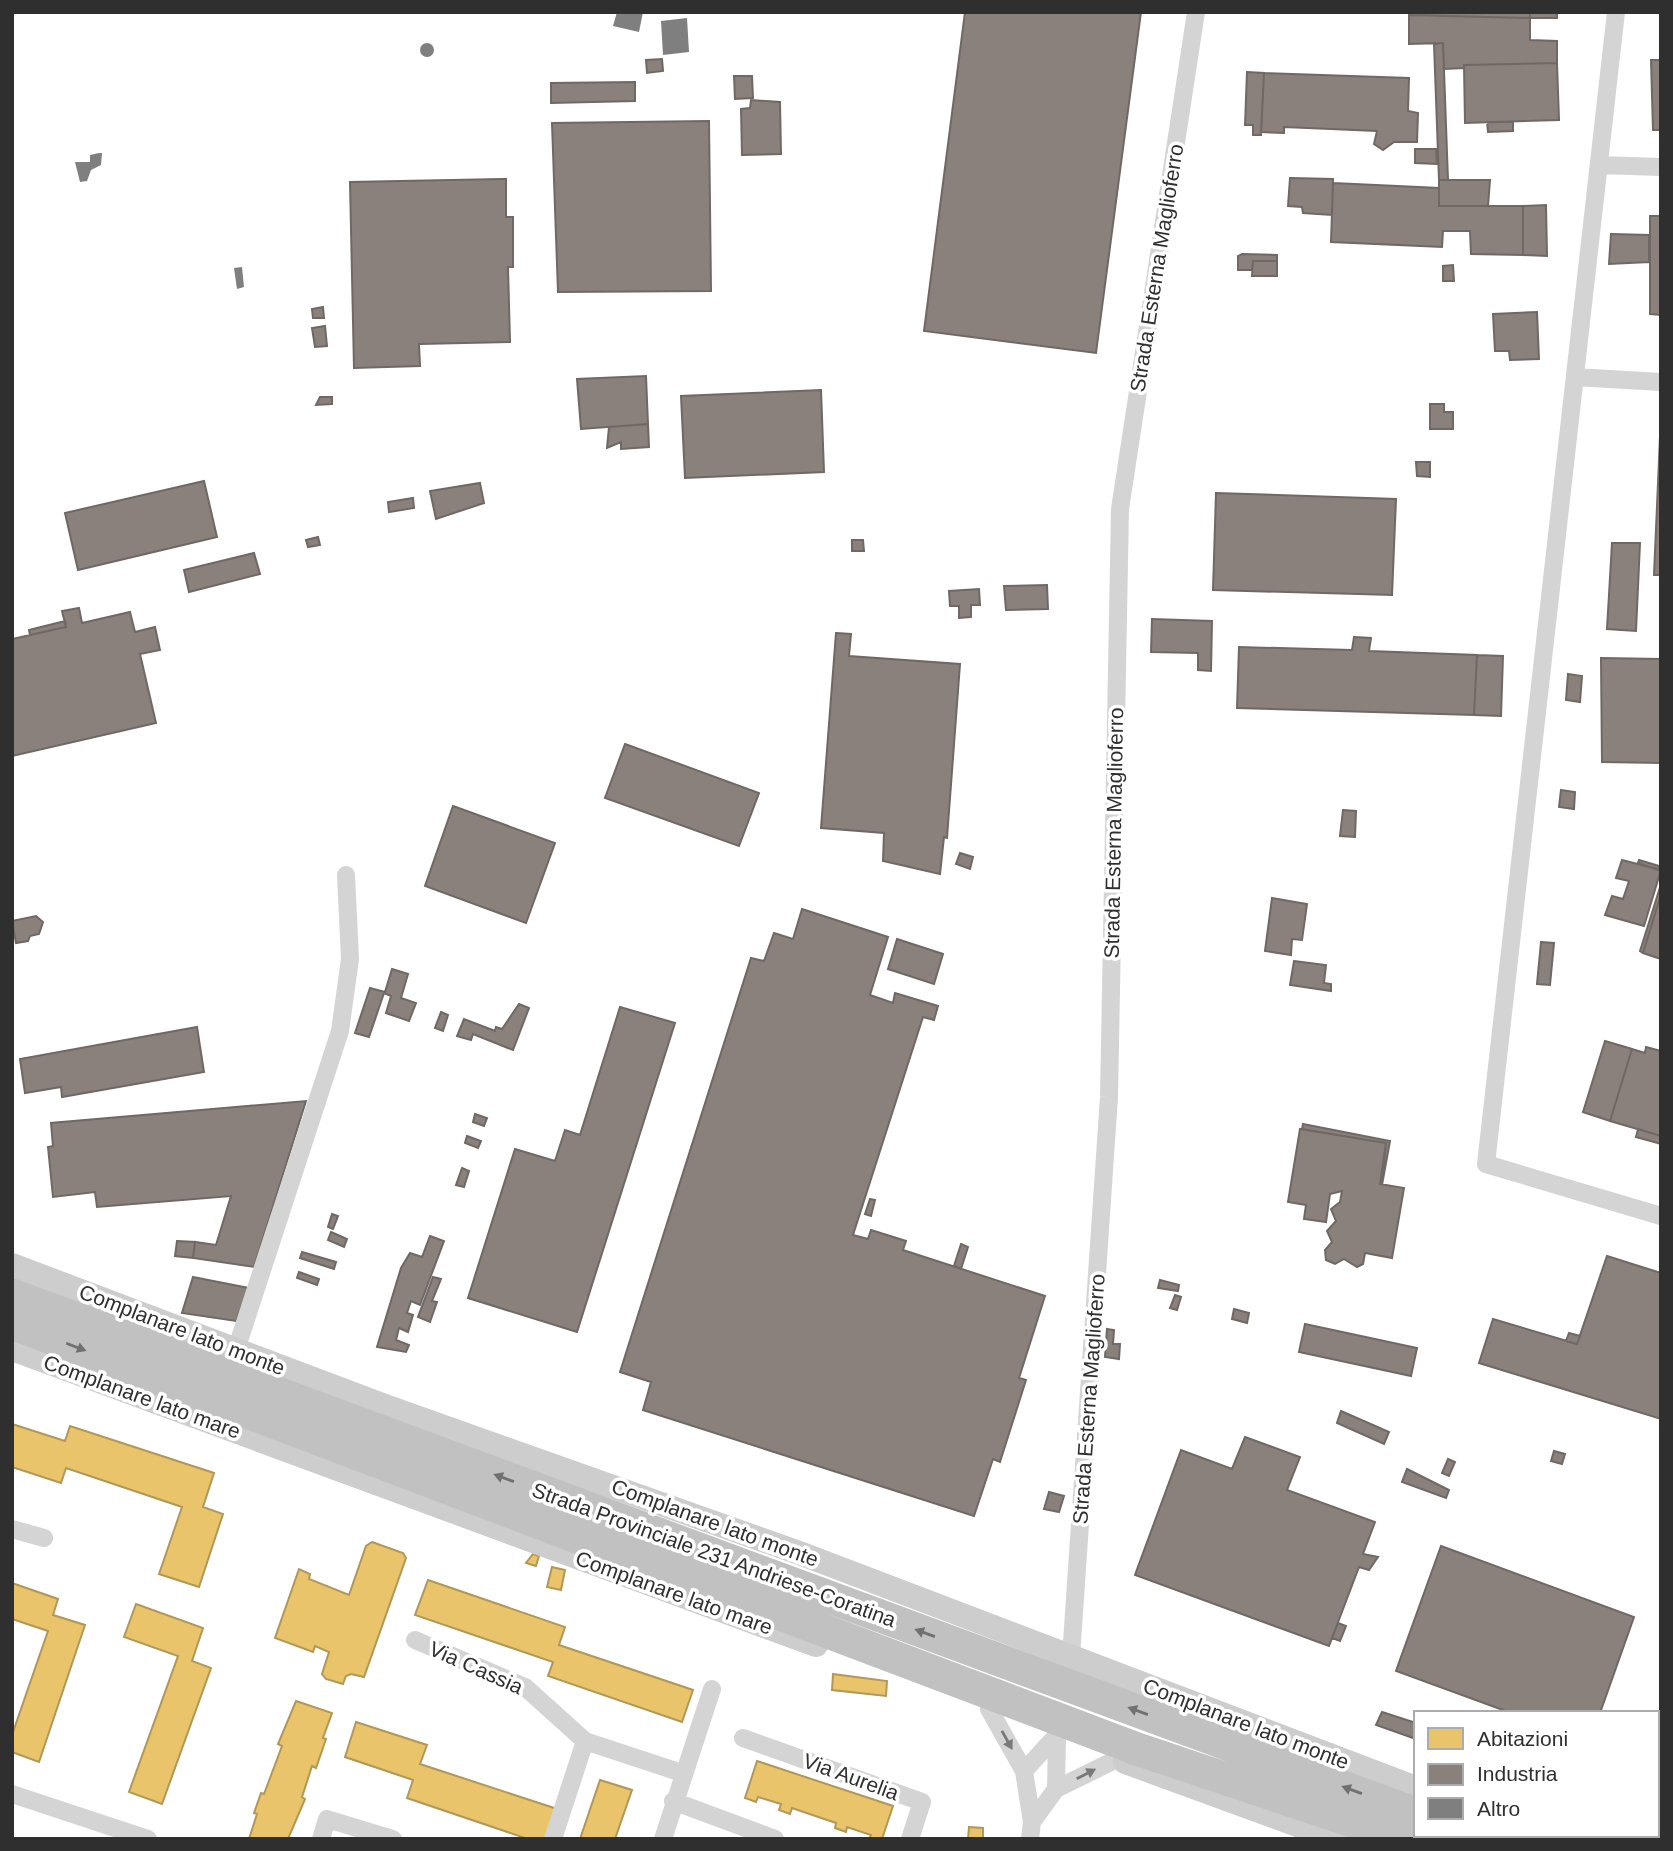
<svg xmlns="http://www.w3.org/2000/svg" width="1673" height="1851" viewBox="0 0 1673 1851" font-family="Helvetica,sans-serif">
  <rect width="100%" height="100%" fill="#fff"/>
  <path fill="#e9c46a" stroke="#b19758" stroke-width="2" d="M12,1424L65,1441L70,1426L214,1473L203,1507L223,1514L199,1587L159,1574L182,1507L66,1468L61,1483L12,1467Z
    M372,1542L403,1553L406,1558L364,1677L351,1674L346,1676L343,1684L326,1679L322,1674L329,1652L315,1646L313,1652L275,1638L299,1569L310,1574L309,1579L349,1595L366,1546Z
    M533,1554L539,1556L536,1566L526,1563Z
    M552,1567L565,1570L561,1590L547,1587Z
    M428,1580L565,1627L559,1645L693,1690L682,1722L548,1676L553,1662L415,1615Z
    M12,1583L58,1599L53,1615L85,1625L39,1762L12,1752V1735L48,1631L12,1619Z
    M136,1604L203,1628L192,1661L211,1668L162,1804L129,1792L178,1656L124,1637Z
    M833,1674L887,1681L886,1696L832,1690Z
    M296,1701L332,1713L323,1738L326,1739L316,1768L312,1766L302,1797L305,1799L288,1839H249L257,1814L254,1813L261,1793L264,1794L282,1746L278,1744Z
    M356,1722L427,1745L420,1764L557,1809L547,1839H528L407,1798L413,1780L345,1757Z
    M757,1761L893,1806L882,1839H869L871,1835L847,1827L846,1832L835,1828L836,1823L792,1808L790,1814L779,1810L781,1804L758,1797L756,1802L745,1798Z
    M600,1780L632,1790L615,1839H580Z
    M969,1827L983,1828V1839H968Z"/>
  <path fill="#8a817c" stroke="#6f6865" stroke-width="2" d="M965,12H1141L1096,353L924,331Z
    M1409,12H1530V18L1409,15Z
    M1530,12H1557V18H1530Z
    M1409,15L1530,18V40L1557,41V63L1464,65V68L1444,69L1443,43L1409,44Z
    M1443,43L1448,180H1439L1434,44Z
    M662,59L663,71L647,73L646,60Z
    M1651,60H1661V130H1653Z
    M1557,63L1559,120L1465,123L1464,65Z
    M1247,72L1264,73L1261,135H1253V125H1245Z
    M1264,73L1409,78L1408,111L1418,113L1417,142H1394L1383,150L1374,144L1377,131L1284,127V133L1261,132Z
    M734,76H752L753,98L735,99Z
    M635,82V101L551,103V83Z
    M751,100L780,102L781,154L742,155L741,109L750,108Z
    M709,121L711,291L558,292L552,123Z
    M1487,122H1513V131L1488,132Z
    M1415,149H1436L1437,164L1415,163Z
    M1290,178L1333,179L1332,215L1303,213L1302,207L1288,206Z
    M502,179H506V217H513V267H508L510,342L419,344L420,366L354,368L350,182Z
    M1439,180H1490L1488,206H1439Z
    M1333,183L1439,188V206H1523V255L1471,254L1470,231H1443L1442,247L1331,242Z
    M1546,205L1547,256L1523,255V206Z
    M1650,216H1661V315L1650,314Z
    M1611,234L1649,235V262L1609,264Z
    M1242,254L1277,255V261H1253L1252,270H1238V256Z
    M1253,261H1277V276H1252Z
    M1453,265L1454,281H1443V266Z
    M323,307L324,318H313L312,309Z
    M1537,312L1539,359L1510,360L1509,351H1495L1493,314Z
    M325,326L327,346L315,347L312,328Z
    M646,376L648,424L581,429L577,379Z
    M821,390L824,472L685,478L681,396Z
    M320,397H332V404L316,405Z
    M1430,404H1444V412H1453V429H1430Z
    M648,424L649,447L621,449V442L607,448L609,427Z
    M1660,437H1661V575H1654Z
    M1416,462H1430V477L1417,476Z
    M204,481L217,537L78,570L65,513Z
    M480,483L484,503L436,519L430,491Z
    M1216,493L1396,499L1392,595L1213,590Z
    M413,498L414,508L389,512L388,502Z
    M318,537L320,545L308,547L306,540Z
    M852,540H863L864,551H852Z
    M1612,543H1640L1636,631L1607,629Z
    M254,553L260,574L189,592L184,570Z
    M1047,585L1048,609L1006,610L1004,586Z
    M979,589L980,605H971V617L959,618V606H950L949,591Z
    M79,608L82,623L130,612L135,632L155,627L160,650L140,654L156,723L12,756V639L66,627L62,611Z
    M1152,619L1212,621L1211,671L1198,670V653L1151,652Z
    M65,621L66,627L30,635L29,630Z
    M836,633L851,634L849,656L960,664L947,838L944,837L940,874L883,861L884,833L821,828Z
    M1354,637L1371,638L1369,651L1477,655L1474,715L1237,708L1239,647L1352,650Z
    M1477,655L1503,656L1501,716L1474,715Z
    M1601,658L1661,659V763L1602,762Z
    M1568,674L1582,676L1580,702L1566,700Z
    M625,744L759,793L739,846L605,798Z
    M1561,790L1575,792L1574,809L1559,807Z
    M453,806L555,843L526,923L425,886Z
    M1343,810L1356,811L1355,837L1340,836Z
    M960,853L973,857L970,869L956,864Z
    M1622,860L1661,870L1644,926L1605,915L1612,896L1623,899L1629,881L1616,878Z
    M1639,860L1659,866L1658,870L1638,863Z
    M1661,884V894L1643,953L1640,951Z
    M1661,894V959L1643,953Z
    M1272,898L1307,904L1302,940L1292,939L1291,955L1265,951Z
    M802,909L888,937L870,995L893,1003L895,993L938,1006L934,1020L923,1017L853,1235L868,1239L871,1230L906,1241L903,1250L1045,1296L1019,1378L1026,1380L1000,1462L993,1459L974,1516L643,1410L651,1382L620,1372L751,958L764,961L774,933L793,939Z
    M36,916L43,922L39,934L30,936L28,941L16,943L12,921Z
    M897,939L943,954L934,984L888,969Z
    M1541,942L1554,943L1550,985L1537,984Z
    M1294,961L1326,965L1324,983L1331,984V991L1290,985Z
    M392,969L408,974L401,998L416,1003L409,1021L386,1013L391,996L384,993L369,1037L355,1033L370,988L385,992Z
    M519,1004L529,1008L513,1050L473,1034L471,1040L457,1036L464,1019L495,1031L496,1027L502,1029Z
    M620,1007L675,1023L577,1332L468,1298L515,1149L555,1161L565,1130L580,1135Z
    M441,1012L448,1015L443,1031L435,1028Z
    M197,1027L204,1072L62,1097L61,1087L25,1093L20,1059Z
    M1605,1041L1632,1049L1610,1121L1583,1112Z
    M1646,1047L1661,1051V1136L1610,1121L1632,1049L1645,1053Z
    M306,1101L254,1267L193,1258L195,1242L216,1245L231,1196L97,1207L95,1192L53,1197L48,1147L53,1146L51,1123Z
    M475,1114L487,1118L484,1126L473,1122Z
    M1303,1124L1390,1141L1382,1185L1386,1143L1302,1129Z
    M1300,1129L1386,1143L1380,1184L1404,1188L1392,1258L1365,1253L1363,1264L1357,1267L1344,1259L1335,1264L1326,1260L1325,1250L1332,1242L1327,1231L1336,1221L1331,1209L1340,1202L1342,1191L1330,1194L1326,1222L1304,1219L1306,1205L1288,1202Z
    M1638,1129L1661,1136V1144L1636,1137Z
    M467,1136L481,1141L478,1148L465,1143Z
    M462,1168L469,1171L464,1187L456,1185Z
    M870,1199L875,1200L871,1216L865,1214Z
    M332,1214L338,1216L333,1229L328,1227Z
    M331,1232L347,1239L344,1247L328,1240Z
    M430,1236L444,1241L420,1305L411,1301L407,1313L413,1315L408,1332L399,1328L396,1340L409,1345L406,1352L377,1347L401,1268L410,1253L422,1257Z
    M177,1241L195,1242L193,1258L175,1256Z
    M961,1244L968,1247L961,1269L954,1266Z
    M302,1252L336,1262L334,1269L300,1258Z
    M1607,1256L1661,1273V1419L1479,1363L1493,1319L1577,1344Z
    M299,1272L319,1279L317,1285L297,1278Z
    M193,1277L249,1288L236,1321L182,1313Z
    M433,1277L441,1279L432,1301L437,1302L430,1322L418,1317Z
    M1160,1280L1179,1285L1178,1291L1158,1288Z
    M1175,1295L1181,1297L1177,1310L1170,1308Z
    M1234,1309L1249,1313L1247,1323L1232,1319Z
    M1305,1324L1417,1348L1411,1376L1299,1352Z
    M1107,1329L1114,1330L1113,1344H1120L1119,1359L1105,1357Z
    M1569,1333L1580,1336L1577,1344L1566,1341Z
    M1341,1411L1389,1432L1384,1444L1337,1423Z
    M1245,1437L1300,1457L1287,1490L1375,1522L1363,1554L1378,1557L1369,1570L1359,1567L1329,1646L1135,1575L1181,1450L1232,1469Z
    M1554,1451L1565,1454L1562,1464L1551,1461Z
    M1448,1459L1455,1462L1449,1476L1442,1473Z
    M1407,1469L1449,1490L1446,1498L1402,1482Z
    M1049,1492L1064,1496L1059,1512L1044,1509Z
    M1441,1546L1634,1617L1600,1713H1511L1396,1671Z
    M1338,1623L1346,1626L1340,1641L1332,1638Z
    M1382,1712L1416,1723V1739L1376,1725Z"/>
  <path fill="#7f7f7f" d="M617,12H643L639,32L613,26Z
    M687,18L689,52L663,55L661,21Z
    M420 50a7 7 0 1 1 14 0a7 7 0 1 1-14 0Z
    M99,153H102L101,165L91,170L87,181L80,182L75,162H90V155Z
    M242,267L244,287L237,289L234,268Z"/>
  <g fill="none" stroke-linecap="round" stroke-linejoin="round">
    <path stroke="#d4d4d4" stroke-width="18" d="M1616,12L1486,1164L1661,1216
      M1599,165L1661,167
      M1575,377L1661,382
      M236,1350L340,1031L350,959L346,875
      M12,1529L44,1538
      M415,1640L525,1687L585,1741L682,1773
      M1071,1657L1109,1097L1120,509L1196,12
      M989,1709L1024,1771
      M743,1738L922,1802L910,1839
      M1056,1789L1117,1759
      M12,1794L148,1839
      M673,1801L775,1839
      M1032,1822L1056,1789L1057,1735
      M321,1839L327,1819L393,1839
      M553,1839L585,1741
      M663,1839L712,1689
      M1030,1839L1032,1822L1024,1771L1057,1735"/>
    <path stroke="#cdcdcd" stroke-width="24" d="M12,1265L385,1406L802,1554L1416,1788
      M12,1349L816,1645
      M1125,1762L1336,1839
      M1541,1835L1551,1839"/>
    <path stroke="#c1c1c1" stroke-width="33" d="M12,1295L1416,1814
      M12,1323L1137,1749L1406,1839
      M1473,1835L1481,1839"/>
  </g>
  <defs><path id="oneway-solid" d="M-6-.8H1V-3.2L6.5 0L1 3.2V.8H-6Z" transform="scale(1.75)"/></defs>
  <g fill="#717171">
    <use href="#oneway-solid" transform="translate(76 1347) rotate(21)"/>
    <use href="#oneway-solid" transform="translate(504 1478) rotate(-160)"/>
    <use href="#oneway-solid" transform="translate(925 1633) rotate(-160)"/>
    <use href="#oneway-solid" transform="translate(1138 1711) rotate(-160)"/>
    <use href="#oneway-solid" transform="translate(1352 1790) rotate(-160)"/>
  </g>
  <g fill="#797979">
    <use href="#oneway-solid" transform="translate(1007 1740) rotate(61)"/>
    <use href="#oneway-solid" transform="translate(1086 1774) rotate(-27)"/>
  </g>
  <g text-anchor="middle" stroke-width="7" stroke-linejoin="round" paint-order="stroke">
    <g font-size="21" fill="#2f2f2f" stroke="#fff">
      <text transform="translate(1157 268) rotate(-81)" y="7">Strada Esterna Maglioferro</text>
      <text transform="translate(1114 833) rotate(-89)" y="7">Strada Esterna Maglioferro</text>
      <text transform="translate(182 1330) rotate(21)" y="7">Complanare lato monte</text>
      <text transform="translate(142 1397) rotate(20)" y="7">Complanare lato mare</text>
      <text transform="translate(1089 1399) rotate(-86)" y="7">Strada Esterna Maglioferro</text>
      <text transform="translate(715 1523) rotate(20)" y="7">Complanare lato monte</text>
      <text transform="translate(714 1555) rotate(20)" y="7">Strada Provinciale 231 Andriese-Coratina</text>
      <text transform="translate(674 1593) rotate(20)" y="7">Complanare lato mare</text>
      <text transform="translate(476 1668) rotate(24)" y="7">Via Cassia</text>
      <text transform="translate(1246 1724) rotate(21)" y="7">Complanare lato monte</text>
      <text transform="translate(851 1777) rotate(20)" y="7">Via Aurelia</text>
    </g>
  </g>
  <rect width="1673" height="1851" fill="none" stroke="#2f2f2f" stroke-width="28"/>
  <rect x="1414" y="1711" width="245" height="126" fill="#ffffff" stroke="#acacac" stroke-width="2"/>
  <rect x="1428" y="1728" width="35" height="21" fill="#e9c46a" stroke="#acacac" stroke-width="2"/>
  <text x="1477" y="1746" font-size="21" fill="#2f2f2f">Abitazioni</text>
  <rect x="1428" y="1764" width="35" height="21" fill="#8a817c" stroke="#acacac" stroke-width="2"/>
  <text x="1477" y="1781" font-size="21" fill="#2f2f2f">Industria</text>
  <rect x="1428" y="1798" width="35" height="21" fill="#7f7f7f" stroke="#acacac" stroke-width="2"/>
  <text x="1477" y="1816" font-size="21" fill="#2f2f2f">Altro</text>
</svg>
